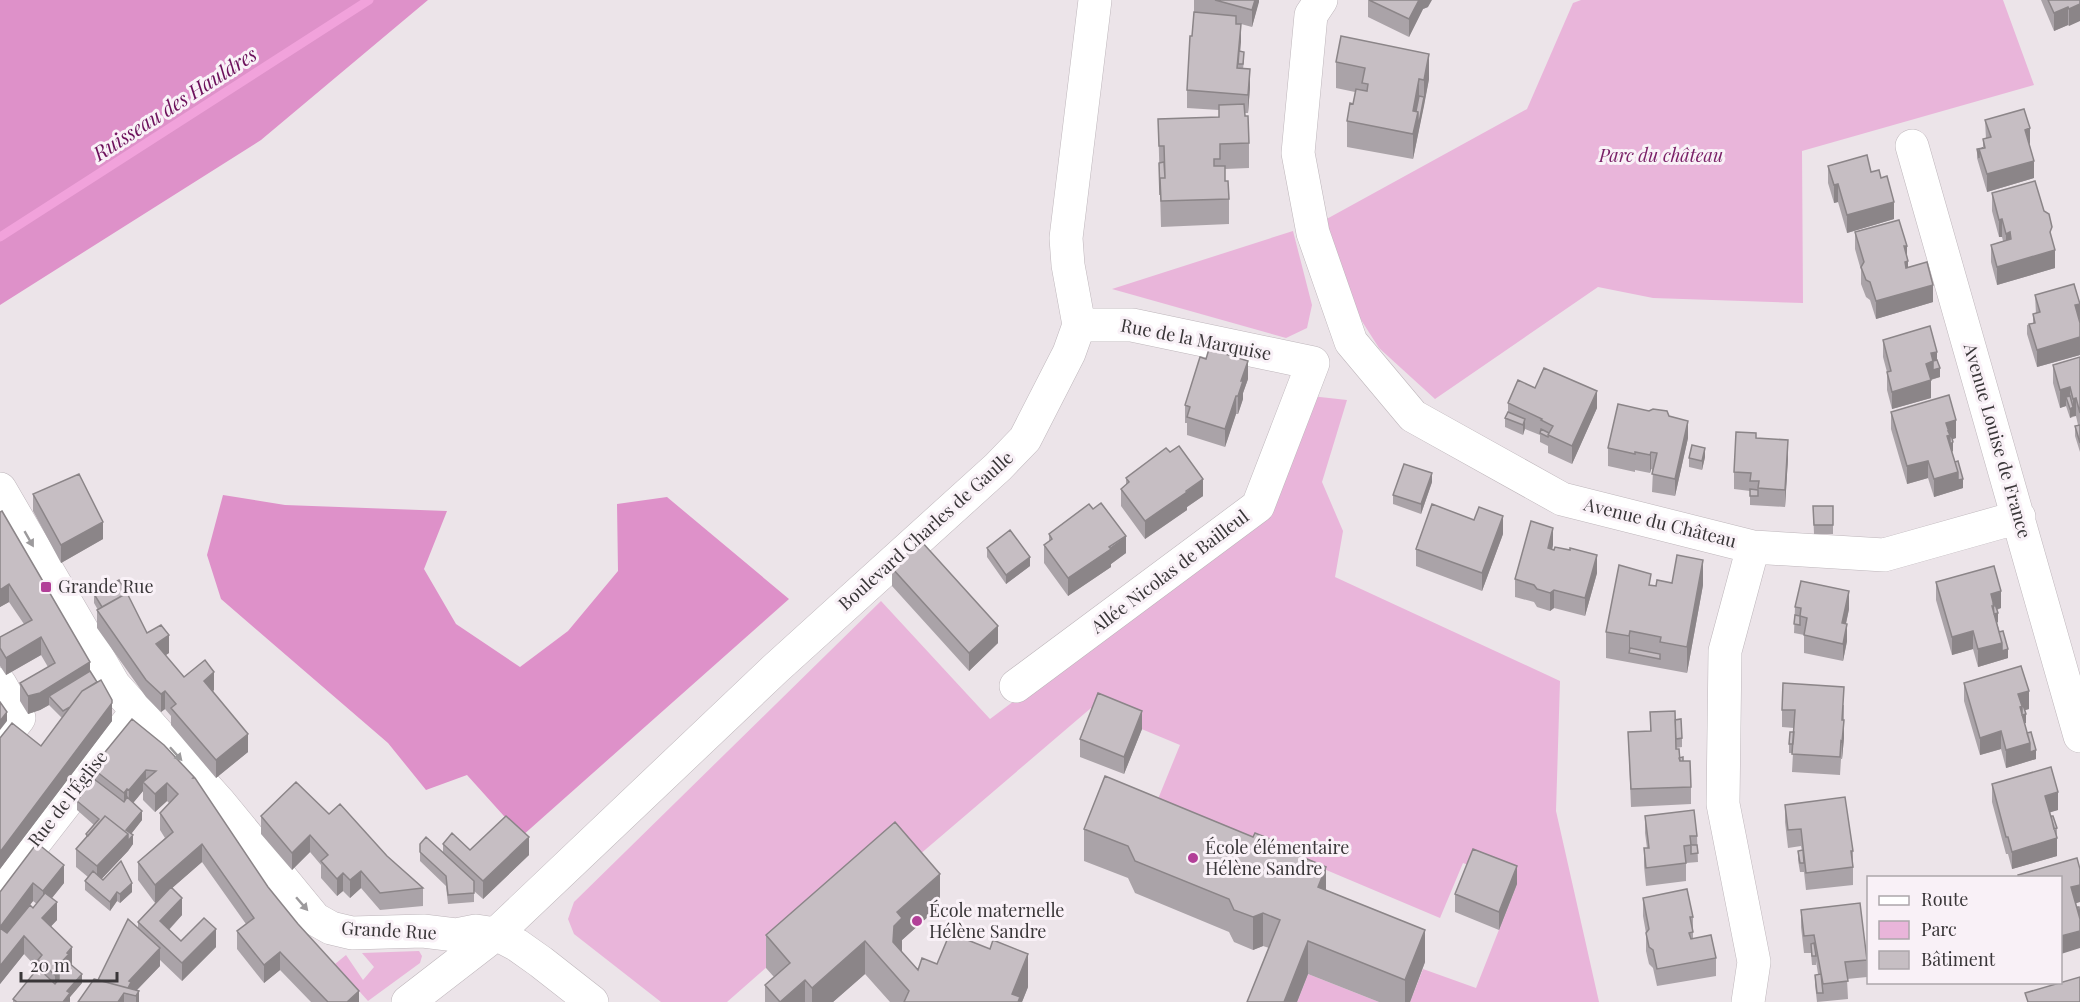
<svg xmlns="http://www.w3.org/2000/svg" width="2080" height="1002" viewBox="0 0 2080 1002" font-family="'Playfair Display',serif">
  <rect width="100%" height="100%" fill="#ece4e9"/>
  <path fill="#e9b5da" d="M1581,0H2003L2034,85L1802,151L1803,303L1653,298L1598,287L1435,399L1379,348L1342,290L1323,221L1527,109L1573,3Z
    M1293,231L1312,305L1307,328L1286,338L1112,289Z
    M1311,396L1347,400L1322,482L1343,531L1335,577L1560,681L1556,811L1599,1002H1410L1423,969L1476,988L1517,884L1463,863L1440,918L1158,799L1180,745L1091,708L905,867L894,855L727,1002H661L574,934L568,919L574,902L881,601L990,719L1269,510Z
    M419,951L422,956L420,963L368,1001L335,964L346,955L363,980L374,967L362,953Z
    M1308,974L1379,1002H1297Z"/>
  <path fill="#de91c9" d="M0,0H428L261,140L0,305Z
    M223,495L285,505L447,511L424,569L456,624L520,667L568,631L618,571L617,504L667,497L789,599L522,836L467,775L426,790L388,743L221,599L207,555Z"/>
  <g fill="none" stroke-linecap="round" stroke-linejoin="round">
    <path stroke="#f1a2db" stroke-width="9" d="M0,237L369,0"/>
    <defs>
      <path id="minor" d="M1321,0L1311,15L1298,153L1313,233L1351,342L1413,416L1562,499L1753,547L1884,555L2019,517
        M1912,146L2080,736
        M1079,325H1132L1313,363
        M0,489L114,685L219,802L315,919L331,928L352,933L423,931L456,935L476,931L496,934L517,945L541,962L592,1002
        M0,684L19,718L0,742
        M1016,686L1258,506L1313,363
        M0,887L137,711
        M408,1002L496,934L775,669L998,467L1025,439L1069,353L1079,325L1068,265L1066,238L1095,0
        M1748,1002L1754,962L1723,804L1725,651L1753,547"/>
    </defs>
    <use href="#minor" stroke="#beb6bb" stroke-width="34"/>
    <use href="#minor" stroke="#fff" stroke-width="33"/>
  </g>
  <path fill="#aaa3a8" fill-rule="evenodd" d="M1194,0H1259L1252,27L1241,24L1240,51L1244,61L1243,69L1250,87L1248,113H1245L1249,143V168L1225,169V181L1229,199V224L1161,227L1158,119L1219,117V110L1187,108V90L1194,12Z
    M1368,0L1428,7L1423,9L1409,37L1368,17Z
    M2041,0H2080L2069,26L2068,25L2054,31Z
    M1336,62L1429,79L1413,159L1347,147V121L1353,104L1355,92L1336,88Z
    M1985,120L2030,146L2034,178L1987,192L1977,158V149L1983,148V139H1986Z
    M1828,166L1871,172L1894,219L1847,233L1838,202L1834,203L1828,183Z
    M1992,193L2052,240L2055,268L1997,285L1991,262V245L2003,241L2002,237H1999L1992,211Z
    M1855,232L1907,256L1908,267L1933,302L1876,319L1870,300L1866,297L1861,284V270L1855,249Z
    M2035,295L2080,304V355L2037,367L2027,334V325L2033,323V314H2036Z
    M1883,340L1937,360L1940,377L1931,380V398L1892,409L1887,390V372L1883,357Z
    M2080,357V452L2075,436V426L2078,425L2076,416L2070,418L2066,406L2060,408L2053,383V365Z
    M1248,379L1243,393V399L1238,414H1236L1225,447L1187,435V423H1185V405Z
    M1535,388L1597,408L1572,464L1548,453V446L1540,442V435L1525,429L1523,435L1505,427V418L1508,412V403Z
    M1891,412L1956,438L1952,439L1953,451L1952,452L1963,488L1934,497L1928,478L1907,484L1891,429Z
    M1669,416L1688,438L1675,496L1652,492L1653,470L1651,469L1650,473L1635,470V472L1608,466V448Z
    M1756,438L1788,458L1785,507L1750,505V491L1734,489V472Z
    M1705,457L1702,470L1689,467V458Z
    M1126,478L1203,496L1187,507V510L1145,539L1121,506V489L1126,485Z
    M1432,482L1421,514L1393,504V495Z
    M33,494L103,539L61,563L33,511Z
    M1813,506H1833V534H1814Z
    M0,512L90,671L112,718V721L0,869V738L41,746L62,718L49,705L40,710L28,714L20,701V683L48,667L41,655L6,675L0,666V637L24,624L9,602L0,607Z
    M1049,534L1126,553L1111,564V567L1068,596L1044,563V545L1049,542Z
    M1503,534L1482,591L1416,566V549Z
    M1553,545L1552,550L1597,573L1585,616L1554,608L1550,611L1537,607L1534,602L1515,597V579Z
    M987,548L1030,566L1006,584L987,557Z
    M892,568L998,643L969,671L892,586Z
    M1936,582L2001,608L1997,610L1998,622L1997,623L2008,658L1978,667L1973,649L1952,655L1936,600Z
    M1672,583L1703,585L1687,673L1606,658V632L1651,586H1656Z
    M94,594L128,595L147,633L169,653L165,655L184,677L214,690L213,691L248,752L216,778L171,725V716L165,709L161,712L146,697L97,628V610H98L94,603Z
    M1795,607L1849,609L1846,624L1847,641L1843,661L1804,653V635L1794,633Z
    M1964,683L2029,709L2025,710L2026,723H2024L2036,759L2006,768L2001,749L1980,755L1964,701Z
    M1844,705V738L1842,759H1841L1840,775L1792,772L1793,753H1789V744L1794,732V728L1782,727V710Z
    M1650,712L1675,720L1682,738V747L1676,748L1679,758L1683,761L1691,787V804L1631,807L1628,732L1650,731Z
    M132,719L194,778L268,887L359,1002H311L280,970L264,983L237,949V931L246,924L202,862L172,888L182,915L169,930L181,941L216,947L182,981L160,960V966L137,990L139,1002H78L98,980L138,929V922L162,896L155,903L138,880V862L165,838L160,830V813L169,803L167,801L155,812L143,800V791L133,803L142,820L131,834L133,844L128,851L101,879L132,892L120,903L117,901L110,911L85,890V881L88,877L76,867V849L86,838V834L94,825L77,810V801L92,781V768Z
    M1142,729L1124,774L1080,757V739Z
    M1992,784L2058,810L2049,812L2057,828V856L2012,869L2008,854H2006L1992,802Z
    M1785,805L1853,851V885L1806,890L1804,872H1800L1798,860V851H1802L1801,846L1788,848L1785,822Z
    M329,814L387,856L423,888V906L380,910L361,888L350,898L343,891L337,896L321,878V865L310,852L292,870L261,834V816Z
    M1645,816L1697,836L1698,862L1686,863V881L1646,886L1644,866V848H1647L1645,833Z
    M1084,829L1302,857L1326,890L1425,962L1410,1002H1379L1308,974L1297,1002H1247L1269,948L1263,946L1253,950L1234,942L1229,932L1135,893L1128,878L1084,861Z
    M37,843L64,883L52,898L57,920L51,926L82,983L70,997V1002H13V999L38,969L24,954L0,984V892ZM33,901L37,904L33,908L30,905Z
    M420,844L443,852V844L470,850L529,855L483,899L474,891V902L448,904L446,886L420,861Z
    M1517,884L1499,930L1455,912V894Z
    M1643,898L1693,917V938L1716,958V976L1657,986L1653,968L1649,964L1646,951V933L1643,916Z
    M940,906L902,940V951L901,952L918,970L937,964L1028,987L1022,1002H890L865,974L833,1002H765V985L774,977L766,968V935Z
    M1801,910L1867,960V977L1847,979L1848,999L1817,1002L1815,984V975L1818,974L1816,961V965H1812L1811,953H1804L1801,927Z"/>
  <path fill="#8b8588" d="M1255,0H1259V2L1252,27V10Z
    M1419,0H1432L1428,7L1423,9L1409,37V19Z
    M2080,4V21L2069,26V9Z
    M2068,7V25L2054,31V13Z
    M1241,24V42L1239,64H1238V73L1237,68Z
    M1429,54V79L1424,106V80Z
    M1250,69V87L1248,113V95Z
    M1419,79V105L1414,128L1413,111Z
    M1424,97V106L1413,159V134L1418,112Z
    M2030,128V146L2025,130Z
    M2034,161V178L1987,192V174Z
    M1838,184V202L1834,203V185Z
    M1894,202V219L1847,233V215Z
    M2002,219V237H1999V220Z
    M2010,232V250L2006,252V234Z
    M1904,246H1907V262L1908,261V279L1905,280Z
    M2055,250V268L1997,285V267Z
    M1933,285V302L1876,319V301Z
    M2080,304V322L2075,305Z
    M2080,337V355L2037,367V350Z
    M1937,352V369L1940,368V377L1933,379V370V379L1926,381V364L1931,353Z
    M1248,361V379L1243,393V399L1238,414V396L1241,381Z
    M1931,380V398L1892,409V392Z
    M2070,387V405L2066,397V406L2060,408V390Z
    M1597,391V408L1572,464V446Z
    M1236,396V414L1225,447V429Z
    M2076,398V416H2073V399Z
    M2073,407V416L2070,418V409Z
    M1525,419V428L1523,435V425Z
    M1956,420V438L1950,440L1953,442V451L1947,453L1946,423Z
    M1688,421V438L1675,496V479Z
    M1788,440V458L1785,507V490Z
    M1705,448V457L1702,470V461Z
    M1651,452V469L1650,473V455Z
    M1928,461V478L1907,484V466Z
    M1958,472L1963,479V488L1934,497V479Z
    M1432,473V482L1421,514V504Z
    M1203,479V496L1187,507V510L1145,539V521Z
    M1503,516V534L1482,591V573Z
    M103,522V539L61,563V545Z
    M1553,528V545L1548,566V548Z
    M1126,536V553L1111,564V567L1068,596V578Z
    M1597,555V573L1585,616V598Z
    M1030,557V566L1006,584V575Z
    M1703,560V585L1687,673V647Z
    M9,584V602L0,607V590Z
    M1554,590V608L1550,611V593Z
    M1849,591V609L1842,641V623Z
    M2001,591V608L1994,610L1992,624L1991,594Z
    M1998,613V622L1994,623V614Z
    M1847,624V641L1843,661V644Z
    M998,626V643L969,671V653Z
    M1630,631V653H1629V636Z
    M1973,631V649L1952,655V637Z
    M169,635V653L156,662V644Z
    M41,637V655L6,675V658Z
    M2002,643L2008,649V658L1978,667V649Z
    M90,662V680L49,696V705L40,710L28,714V696Z
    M214,672V690L204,699V681Z
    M165,691V709L161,712V694Z
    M2029,691V709L2022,711V724L2018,694Z
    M112,700V721L0,869V852Z
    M1142,711V729L1124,774V757Z
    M7,712V721L0,730V721Z
    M2026,714V723L2022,724V715Z
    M1844,720V738L1842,759V742Z
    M2001,731V749L1980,755V738Z
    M248,734V752L216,778V760Z
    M2030,743L2036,750V759L2006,768V750Z
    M146,770V785L143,782V791L129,808V790Z
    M167,783V801L155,812V794Z
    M127,789V807L124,811V793Z
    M2058,792V810L2045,814V796Z
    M142,811V820L128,838L133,835V844L128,851L97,884V866Z
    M310,835V852L292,870V853Z
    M529,837V855L483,899V881Z
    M2057,838V856L2012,869V852Z
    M202,844V862L155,903V885Z
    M64,865V883L43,909V891Z
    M1517,866V884L1499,930V912Z
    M1326,867V900L1318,887Z
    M361,871V888L350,898V880Z
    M343,873V891L337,896V879Z
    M940,874V906L902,940V951L894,958L893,975V942L894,926L897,912Z
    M33,883V901L0,944V927Z
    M132,883V892L120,903V894Z
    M2080,885V902L2071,905V887Z
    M117,892V901L110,911V902Z
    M182,898V915L160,939V921Z
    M57,902V920L42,936V918Z
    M1263,913V946L1253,950V917Z
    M216,929V947L182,981V963Z
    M1425,930V962L1410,1002H1405V980Z
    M2080,931V948L2061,954V936Z
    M24,936V954L0,984V966Z
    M865,941V974L833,1002H812V988Z
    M1308,941V974L1297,1002H1284Z
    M72,947V964L55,993V975L56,968Z
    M160,948V966L132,995L125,993L129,981Z
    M280,952V970L264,983V965Z
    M1028,954V987L1022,1002H1012V994Z
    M82,974V983L70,997V1002H63L67,991Z
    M805,980V1002H780Z
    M139,991V1002H136V996Z
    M359,991V1002H347Z
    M124,993V1002H118Z"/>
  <path fill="#c6bec3" stroke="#8b8588" stroke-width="1.5" d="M1215,0H1255L1252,10Z
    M1369,0H1419L1409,19Z
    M2048,0H2080V4L2069,9L2068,7L2054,13Z
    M1194,12L1236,16V24H1241L1237,68L1250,69L1248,95L1187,90L1190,36H1192Z
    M1341,36L1429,54L1424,80L1419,79L1413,111L1418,112L1413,134L1347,121L1350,103L1353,104L1356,89L1367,91L1368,84L1362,83L1365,68L1336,62Z
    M1239,51L1244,52L1243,64H1238Z
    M1419,96L1424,97L1418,128V112L1416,111Z
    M1244,104L1245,116H1248L1249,143L1220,144V159H1214V166H1225V181H1228L1229,199L1161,201L1160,178H1165L1164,146H1159L1158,119L1219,117V105Z
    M2024,109L2030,128L2025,130L2034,161L1987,174L1979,149L1985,148L1983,139L1991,137L1985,120Z
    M1983,148L1979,149V158L1977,149Z
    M1867,155L1871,172L1879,170L1881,178L1887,176L1894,202L1847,215L1838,184L1834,185L1828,166Z
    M1164,162L1165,178H1160V195L1159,163Z
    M2035,181L2044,211L2049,214L2052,227L2050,232L2055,250L1997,267L1991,245L2011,239L2010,232L2006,234L2002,219L1999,220L1992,193Z
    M1899,220L1907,246H1904L1908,261L1905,262L1906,268L1927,262L1933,285L1876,301L1870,282L1866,280L1861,267L1864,262L1855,232Z
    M2074,284L2080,304L2075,305L2080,323V337L2037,350L2029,324L2035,323L2033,314L2040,312L2035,295Z
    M1930,326L1937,352L1931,353L1933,361L1926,364L1931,380L1892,392L1887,372L1891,371L1883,340Z
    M1209,349L1248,361L1241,381H1243L1238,396H1236L1225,429L1187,417L1190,407L1185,405L1200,357L1206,359Z
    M2080,357V413L2076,398L2073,399L2070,387L2060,390L2053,365Z
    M1937,360L1940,368L1933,370V361Z
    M1544,368L1597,391L1572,446L1548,435L1553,426L1541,420L1542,419L1508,403L1518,380L1535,388Z
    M1949,395L1956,420L1946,423L1950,435L1947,436L1958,472L1934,479L1928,461L1907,466L1891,412Z
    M2070,396L2073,407L2070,409L2066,397Z
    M1618,404L1649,411L1653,409L1667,411L1669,416L1688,421L1675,479L1652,474L1657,453L1651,452L1650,455L1635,452V454L1608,448Z
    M1508,412L1525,419L1523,425L1505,418Z
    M2080,425V443L2075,426Z
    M1541,429L1549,433L1548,437L1540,433Z
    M1948,431H1950L1953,442L1950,444V435Z
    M1736,432L1756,433V438L1788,440L1785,490L1758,488L1759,481H1750L1751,473L1734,472Z
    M1692,445L1705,448L1702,461L1689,458Z
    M1179,446L1203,479L1186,491L1187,492L1145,521L1121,489L1129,482L1126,478L1166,448L1170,452Z
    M1958,461L1963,479L1958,480V472L1955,462Z
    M1404,464L1432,473L1421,504L1393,495Z
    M79,474L103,522L61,545L33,494Z
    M1750,489L1758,490V496H1750Z
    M1101,503L1126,536L1109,547L1111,549L1068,578L1044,545L1052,539L1049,534L1089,504L1093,509Z
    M1432,504L1474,520L1479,507L1503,516L1482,573L1416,549Z
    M1813,506H1833V525H1814Z
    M2,511L90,662L40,693L28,696L20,683L55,663L41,637L6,658L0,648V637L32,620L9,584L0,590V512Z
    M1531,521L1553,528L1548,548L1554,550L1555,547L1570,550V548L1597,555L1585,598L1554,590L1550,593L1537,589L1534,585L1515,579Z
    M1010,530L1030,557L1006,575L987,548Z
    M921,541L998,626L969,653L892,568Z
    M1677,555L1703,560L1687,647L1660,642L1661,637L1630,631L1629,636L1606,632L1619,565L1651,574L1649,585L1656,586L1657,580L1672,583Z
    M1994,566L2001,591L1991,594L1994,606H1992L2002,643L1978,649L1973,631L1952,637L1936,582Z
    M119,580L128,594L127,593L102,607L94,594Z
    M1801,581L1849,591L1842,623L1847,624L1843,644L1804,635L1807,618L1800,616L1801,608L1795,607Z
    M127,593L147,633L161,625L169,635L156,644L184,677L205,660L214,672L204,681L248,734L216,760L171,708L176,704L165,691L161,694L146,680L97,610Z
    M1994,601L1998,613L1994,614L1993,602Z
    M1795,615L1800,616V625L1794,624Z
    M2003,631L2008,649L2002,651V643L1999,632Z
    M1630,648L1660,654V659L1629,653Z
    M2021,666L2029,691L2018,694L2022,706L2020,707L2030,743L2006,750L2001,731L1980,738L1964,683Z
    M90,671L97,682L82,691L70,707L63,711L49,696Z
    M101,680L112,700V703L0,852V738L12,723L41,746L82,691Z
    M1783,683L1844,687L1842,720H1844L1842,742L1841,741L1840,757L1792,754L1795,710H1782Z
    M1098,693L1142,711L1124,757L1080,739Z
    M0,702L7,712L0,721Z
    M2021,702H2022L2026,714L2022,715V706Z
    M1675,711L1676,749H1679L1680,761H1690L1691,787L1631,789L1628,732L1651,731L1650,712Z
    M132,719L164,745L194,777L193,778H195L268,887L298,924L359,991L347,1002H328L280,952L264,965L237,931L254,918L202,844L155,885L138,862L173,832L160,813L178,794L167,783L155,794L143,782L156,771L146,770L129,790L127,789L124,793L92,768Z
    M1681,719L1682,738L1676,739L1675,720Z
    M1790,732H1794L1793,744H1789Z
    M2031,732L2036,750L2030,752V743L2027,733Z
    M1683,757V761H1680L1679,758Z
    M2051,767L2058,792L2045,796L2057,838L2012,852L2008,837H2006L1992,784Z
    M1105,776L1253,837L1255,833L1302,852L1300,856L1326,867L1318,887L1425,930L1405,980L1308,941L1284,1002H1247L1280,920L1263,913L1253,917L1234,910L1229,899L1135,861L1128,846L1084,829Z
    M94,779L124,802L127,797L142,811L126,830L133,835L128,841V834L105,816L88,836L86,834L99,819L77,801Z
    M296,782L329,814L340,804L387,856L423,888L380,893L361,871L350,880L343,873L337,879L321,861L328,855L310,835L292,853L261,816Z
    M1845,797L1853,851H1851L1853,867L1806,873L1801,829L1788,830L1785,805Z
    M1694,810L1697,836H1690L1691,845L1684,846L1686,863L1646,868L1644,848H1649L1645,816Z
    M105,816L128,834L97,866L76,849Z
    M506,816L529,837L483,881L443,844L452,833L470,850Z
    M2051,816H2053L2057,828L2054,829Z
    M895,822L940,874L897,912L902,918L894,926L893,942L918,970L922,958L937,964L950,933L990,949L993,940L1028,954L1012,994L1020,997L1018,1002H904L909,991L865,941L812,988L805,980L780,1002L765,985L790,963L766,935Z
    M426,837L474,881V893L448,895L446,876L420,852V844Z
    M37,843L64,865L43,891L33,883L0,927V892Z
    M1690,845H1697L1698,853L1691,854V845Z
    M1473,849L1517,866L1499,912L1455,894Z
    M1803,850L1804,863H1800L1798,851Z
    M2077,858L2080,869V885L2071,887L2080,919V931L2061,936V878H2019L2018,875Z
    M121,861L132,883L120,894L117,892L110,902L85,881L93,871L103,880Z
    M171,887L182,898L160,921L181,941L204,918L216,929L182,963L138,922Z
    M1687,889L1693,917H1690L1693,932L1689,933L1691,939L1711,935L1716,958L1657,969L1653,950L1649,947L1646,933L1649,929L1643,898Z
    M45,893L57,902L42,918L72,947L67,953L69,954L56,968L59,970L55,975L38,960L42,955L24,936L0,966V928L7,933L30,905L33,908Z
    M1860,903L1867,960L1845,962L1848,981L1823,984L1814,935L1804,936L1801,910Z
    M2077,907H2079L2080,919Z
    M128,919L160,948L129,981L131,982L128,988L98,980Z
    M1814,943L1816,956H1812L1811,944Z
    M69,963L82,974L67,991L70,993L63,1002H17L13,999L38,968L55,984L59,979V974Z
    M1821,974L1823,993H1817L1815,975Z
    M2080,977V1002H2028L2025,993Z
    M94,979L139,991L136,996L124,993L118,1002H78Z"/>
  <defs><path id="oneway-solid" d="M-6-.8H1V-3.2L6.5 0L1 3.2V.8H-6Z" transform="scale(1.5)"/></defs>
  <g fill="#9c9a9c">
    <use href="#oneway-solid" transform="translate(29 539) rotate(60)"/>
    <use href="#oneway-solid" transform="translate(176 754) rotate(48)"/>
    <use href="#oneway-solid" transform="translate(302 904) rotate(49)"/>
  </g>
  <g fill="#b23f98" stroke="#f9f1f7" stroke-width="2">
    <rect x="40" y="581" width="12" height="12" rx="3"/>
    <circle cx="1193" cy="858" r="6"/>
    <circle cx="917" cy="921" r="6"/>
  </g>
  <g text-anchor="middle" stroke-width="6" stroke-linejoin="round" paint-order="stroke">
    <g font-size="18" font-style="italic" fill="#7a2067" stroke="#f9f1f7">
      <text x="1661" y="162">Parc du château</text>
    </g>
    <g font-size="18" fill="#393638" stroke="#f9f1f7">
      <text transform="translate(1196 340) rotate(11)" y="6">Rue de la Marquise</text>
      <text transform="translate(1997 441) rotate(74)" y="6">Avenue Louise de France</text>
      <text transform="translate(1660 523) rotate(14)" y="6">Avenue du Château</text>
      <text transform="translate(926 531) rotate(-42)" y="6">Boulevard Charles de Gaulle</text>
      <text transform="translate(1170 572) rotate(-37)" y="6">Allée Nicolas de Bailleul</text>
      <text transform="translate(68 799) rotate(-52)" y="6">Rue de l'Église</text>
      <text transform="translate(389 931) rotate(3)" y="6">Grande Rue</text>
    </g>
    <g font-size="18" fill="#393638" stroke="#f9f1f7" text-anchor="start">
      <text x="58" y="593">Grande Rue</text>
      <text x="1205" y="854">École élémentaire<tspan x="1205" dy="21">Hélène Sandre</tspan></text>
      <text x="929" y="917">École maternelle<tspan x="929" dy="21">Hélène Sandre</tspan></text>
    </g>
    <g font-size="20" font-style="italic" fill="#6c105b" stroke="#f9f1f7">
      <text transform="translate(175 104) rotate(-33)" y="7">Ruisseau des Hauldres</text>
    </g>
  </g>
  <rect x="1867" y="876" width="195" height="108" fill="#f9f1f7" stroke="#aca6ab" stroke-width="1.5"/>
  <rect x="1879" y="896" width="30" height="9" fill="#ffffff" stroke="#aca6ab" stroke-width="1.5"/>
  <text x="1921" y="906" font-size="18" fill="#393638">Route</text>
  <rect x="1879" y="921" width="30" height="18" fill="#e9b5da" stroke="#aca6ab" stroke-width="1.5"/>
  <text x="1921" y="936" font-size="18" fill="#393638">Parc</text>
  <rect x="1879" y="951" width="30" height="18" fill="#c6bec3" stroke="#aca6ab" stroke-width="1.5"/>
  <text x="1921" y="966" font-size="18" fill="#393638">Bâtiment</text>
  <path d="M21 972v9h96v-9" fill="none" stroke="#393638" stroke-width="3"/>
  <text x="30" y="972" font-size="18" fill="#393638" stroke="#f9f1f7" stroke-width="4.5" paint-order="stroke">20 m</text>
</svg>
